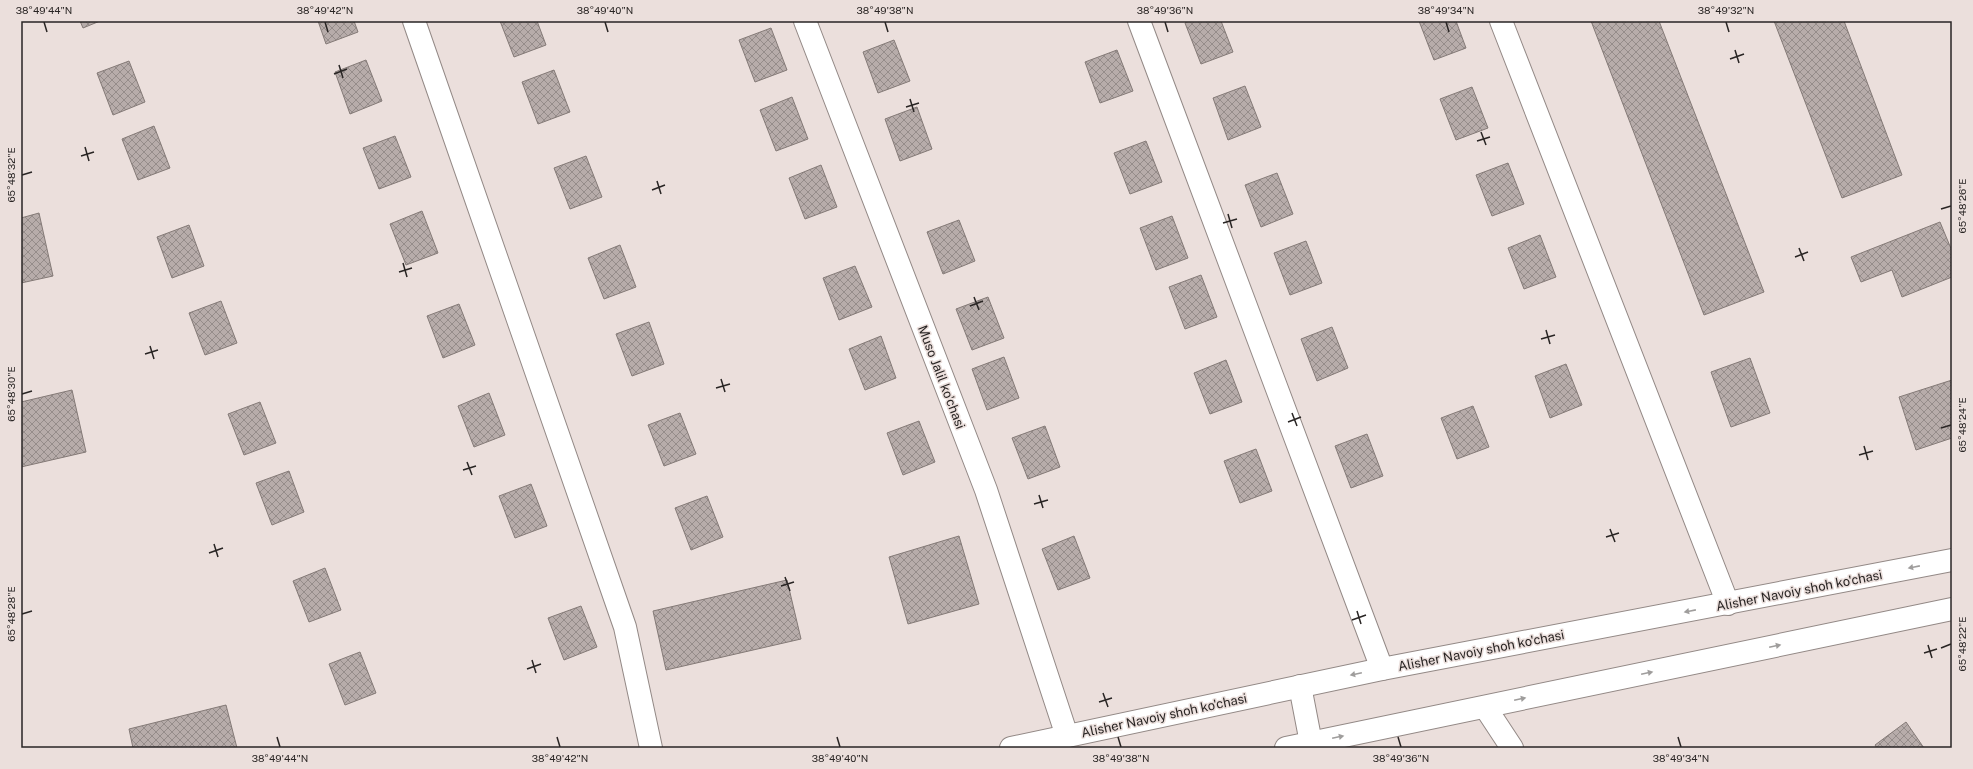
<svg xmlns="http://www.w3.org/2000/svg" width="1973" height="769" viewBox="0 0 1973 769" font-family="'Public Sans',sans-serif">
  <defs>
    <pattern id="building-cross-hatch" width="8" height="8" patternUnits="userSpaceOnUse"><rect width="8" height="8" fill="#b7acaa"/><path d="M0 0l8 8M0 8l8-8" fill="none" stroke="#958c8a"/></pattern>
  </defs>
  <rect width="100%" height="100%" fill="#ebdfdc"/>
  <path fill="url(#building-cross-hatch)" stroke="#847a77" d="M80,21H100L83,28Z
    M318,21H354L358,32L326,44Z
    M500,21H537L546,45L514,57Z
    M1189,21H1221L1233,52L1201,64L1185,23Z
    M1419,21H1456L1466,48L1434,60Z
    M1591,21H1659L1764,292L1704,315Z
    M1774,21H1844L1902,175L1842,198Z
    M771,28L787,70L755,82L739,40Z
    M894,40L910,81L878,93L863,52Z
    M1117,50L1133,91L1100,103L1085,62Z
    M366,60L382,101L350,114L335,72Z
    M129,61L145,102L113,115L97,73Z
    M554,70L570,112L538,124L522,82Z
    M1245,86L1261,127L1228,140L1213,98Z
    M1472,87L1488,128L1456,140L1440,99Z
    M792,97L808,139L776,151L760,110Z
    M917,107L932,149L900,161L885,119Z
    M154,126L170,168L138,180L122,139Z
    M395,136L411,177L379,189L363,148Z
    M1146,141L1162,182L1130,194L1114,153Z
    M586,156L602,197L570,209L554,168Z
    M1508,163L1524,204L1492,216L1476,175Z
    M821,165L837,207L805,219L789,178Z
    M1277,173L1293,214L1261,227L1245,185Z
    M422,211L438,253L406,265L390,224Z
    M39,213L53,276L21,283V218Z
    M1172,216L1188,258L1156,270L1140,228Z
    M959,220L975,261L943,274L927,232Z
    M1940,222L1952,251V277L1902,297L1892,270L1861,282L1851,257Z
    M189,225L204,266L172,278L157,237Z
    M1540,235L1556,277L1524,289L1508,248Z
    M1306,241L1322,283L1290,295L1274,253Z
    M620,245L636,287L604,299L588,258Z
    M855,266L872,307L839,320L823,278Z
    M1201,275L1217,317L1185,329L1169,287Z
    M988,297L1004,338L972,350L956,309Z
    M221,301L237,343L205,355L189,313Z
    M459,304L475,345L443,358L427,316Z
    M649,322L664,364L632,376L616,334Z
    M1332,327L1348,368L1317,381L1301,339Z
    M881,336L896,378L865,390L849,349Z
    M1004,357L1019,398L987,410L972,369Z
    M1750,358L1770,413L1731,427L1711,372Z
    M1226,360L1242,402L1210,414L1194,373Z
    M1566,364L1582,405L1550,418L1535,376Z
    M1952,380V438L1916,450L1899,397Z
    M72,390L86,452L21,467V402Z
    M489,393L505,435L474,447L458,406Z
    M260,402L276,443L244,455L228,414Z
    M1473,406L1489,447L1457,459L1441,418Z
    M680,413L696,454L664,466L648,425Z
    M919,421L935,462L903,475L887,433Z
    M1045,426L1060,467L1028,479L1012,438Z
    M1367,434L1383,476L1351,488L1335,446Z
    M1256,449L1272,491L1240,503L1224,461Z
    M289,471L304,512L272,525L256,483Z
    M531,484L547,526L515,538L499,496Z
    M707,496L723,537L691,550L675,508Z
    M959,536L979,604L908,624L889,557Z
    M1074,536L1090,578L1058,590L1042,549Z
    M325,568L341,610L309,622L293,581Z
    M787,580L801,639L666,670L653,611Z
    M581,606L597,647L564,660L548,618Z
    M360,652L376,693L345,705L329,664Z
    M226,705L237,748H133L129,729Z
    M1906,722L1924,748H1877L1875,745Z"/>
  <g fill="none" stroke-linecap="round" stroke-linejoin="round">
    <defs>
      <path id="minor" d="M414,21L625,627L651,748
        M805,21L986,490L1067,736
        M1139,21L1382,669
        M1501,21L1728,604
        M1485,707L1512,748"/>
      <path id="tertiary" d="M1300,686L1311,743"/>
      <path id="secondary" d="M1011,748L1382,669L1952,560
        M1286,748L1952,609"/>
    </defs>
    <use href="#minor" stroke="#938986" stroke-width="24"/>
    <use href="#tertiary" stroke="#938986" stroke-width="24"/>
    <use href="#secondary" stroke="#938986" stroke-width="24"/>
    <use href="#minor" stroke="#fff" stroke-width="22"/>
    <use href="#tertiary" stroke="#fff" stroke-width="22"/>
    <use href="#secondary" stroke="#fff" stroke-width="22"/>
  </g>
  <defs><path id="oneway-solid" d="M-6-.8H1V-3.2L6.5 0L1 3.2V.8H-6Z"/></defs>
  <g fill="#9f9d9c">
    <use href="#oneway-solid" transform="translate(1914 567) rotate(169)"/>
    <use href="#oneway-solid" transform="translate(1690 611) rotate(169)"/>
    <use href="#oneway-solid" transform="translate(1775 646) rotate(-12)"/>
    <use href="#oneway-solid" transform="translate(1647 673) rotate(-12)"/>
    <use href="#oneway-solid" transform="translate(1356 674) rotate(168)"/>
    <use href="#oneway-solid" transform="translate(1520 699) rotate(-12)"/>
    <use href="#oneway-solid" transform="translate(1338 737) rotate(-12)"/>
  </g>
  <path fill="none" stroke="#292524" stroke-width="1.5" d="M44,22L47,32M325,22L328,32M605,22L608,32M885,22L888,32M1165,22L1168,32M1446,22L1449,32M1726,22L1729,32M1735,50L1739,63M1730,59L1744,54M339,65L343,78M334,74L347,69M910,99L914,112M906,107L919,103M1481,132L1486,145M1477,141L1490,137M85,147L89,161M81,156L94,152M22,175L32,172M657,181L661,194M652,190L665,185M1941,209L1951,206M1228,214L1232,228M1223,223L1237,219M1799,248L1804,261M1795,257L1808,252M403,263L407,277M399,272L412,268M974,297L979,310M970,306L983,301M1546,330L1550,344M1541,339L1555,335M150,346L154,359M145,354L158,350M721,379L725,392M716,388L730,384M22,394L32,391M1292,413L1297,426M1288,422L1301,417M1941,428L1951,425M1864,446L1868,460M1859,455L1873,451M467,462L472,475M463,470L476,466M1039,495L1043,508M1034,504L1048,500M1610,529L1615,542M1606,537L1619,533M214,544L218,557M209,553L223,548M785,577L790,591M781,586L794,582M1357,611L1361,624M22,614L32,611M1352,620L1366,615M1928,645L1932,658M1941,648L1951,644M1924,653L1937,649M532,660L536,673M527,669L541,664M1103,693L1108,707M1099,702L1112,698M277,737L280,747M557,737L560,747M837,737L840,747M1118,737L1121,747M1398,737L1401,747M1678,737L1681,747"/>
  <g text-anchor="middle" stroke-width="3" stroke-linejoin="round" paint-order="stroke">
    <g font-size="13" fill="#292524" stroke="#ebdfdc">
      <text transform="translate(942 377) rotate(69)" y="5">Muso Jalil ko'chasi</text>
      <text transform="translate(1799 590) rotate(-11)" y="5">Alisher Navoiy shoh ko'chasi</text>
      <text transform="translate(1481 650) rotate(-11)" y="5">Alisher Navoiy shoh ko'chasi</text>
      <text transform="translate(1164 715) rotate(-12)" y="5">Alisher Navoiy shoh ko'chasi</text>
    </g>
  </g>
  <rect width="1973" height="769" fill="none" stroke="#ebdfdc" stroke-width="44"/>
  <rect x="22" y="22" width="1929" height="725" fill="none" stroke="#292524" stroke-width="1.5"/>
  <g font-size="10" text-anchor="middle" fill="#292524">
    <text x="44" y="14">38°49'44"N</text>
    <text x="325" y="14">38°49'42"N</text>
    <text x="605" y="14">38°49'40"N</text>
    <text x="885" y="14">38°49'38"N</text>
    <text x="1165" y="14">38°49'36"N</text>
    <text x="1446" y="14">38°49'34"N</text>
    <text x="1726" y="14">38°49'32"N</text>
    <text transform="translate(11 175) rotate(-90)" y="4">65°48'32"E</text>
    <text transform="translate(1962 206) rotate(-90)" y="4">65°48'26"E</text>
    <text transform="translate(11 394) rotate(-90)" y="4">65°48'30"E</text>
    <text transform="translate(1962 425) rotate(-90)" y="4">65°48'24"E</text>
    <text transform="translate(11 614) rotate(-90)" y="4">65°48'28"E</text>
    <text transform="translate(1962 644) rotate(-90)" y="4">65°48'22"E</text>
    <text x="280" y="762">38°49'44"N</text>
    <text x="560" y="762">38°49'42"N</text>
    <text x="840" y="762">38°49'40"N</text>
    <text x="1121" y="762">38°49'38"N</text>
    <text x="1401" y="762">38°49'36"N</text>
    <text x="1681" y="762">38°49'34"N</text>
  </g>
</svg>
